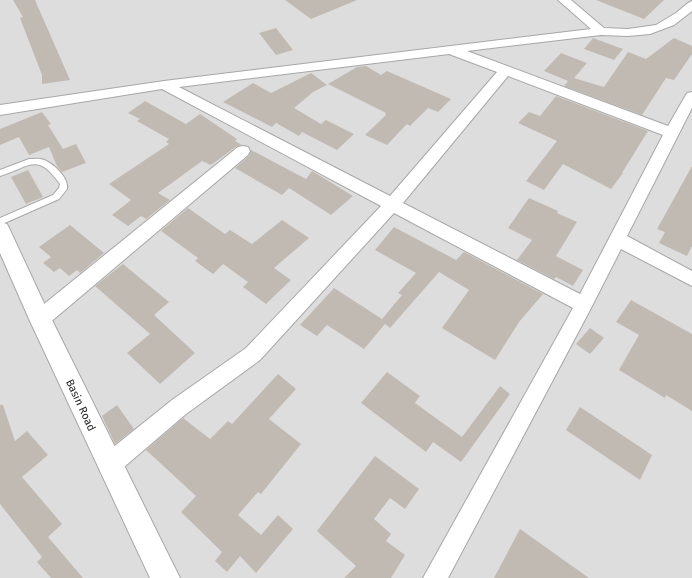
<svg xmlns="http://www.w3.org/2000/svg" width="692" height="578" viewBox="0 0 692 578" font-family="'Fira Sans',sans-serif">
  <rect width="100%" height="100%" fill="#f0eee7"/>
  <path fill="#dedddd" d="M0,0H692V578H0Z"/>
  <path fill="#c1bab3" d="M13,0H35L70,80L42,84V75L20,18L23,17Z
    M285,0H357L311,19Z
    M596,0H664L644,19Z
    M276,28L293,50L276,55L259,33Z
    M593,38L623,49L614,60L584,49Z
    M674,38L692,46V54L674,80L666,78L642,115L564,86L568,81L544,71L561,53L587,63L574,78L604,87L628,52L646,59Z
    M366,66L381,75L387,71L451,99L438,112L428,108L410,126L407,124L387,145L365,135L386,115L385,114L386,113L328,84L357,67Z
    M311,73L327,85L313,92L294,108L321,124L326,120L354,134L337,150L302,132L299,136L276,123L272,127L223,102L253,83L271,93Z
    M556,96L648,131L622,173H623L611,189L563,164L544,190L526,181L557,141L518,123L529,112L540,116Z
    M145,101L186,124L200,114L237,139L235,141L242,145L237,146L211,165L202,161L158,193L170,200L146,219L141,216L128,226L112,215L131,200L109,184L169,144L166,142L169,139L137,121L140,119L128,113Z
    M42,112L51,124L48,125L63,149L76,144L86,163L62,172L57,166L49,147L29,155L19,137L0,145V129Z
    M251,150L306,179L312,171L353,196L331,215L289,188L282,195L235,168L249,156Z
    M692,166V246L687,256L659,243L665,232L657,229Z
    M28,170L43,197L26,204L11,177Z
    M529,198L558,211L557,213L577,222L556,256L583,270L573,286L556,277L554,279L517,260L532,240L508,228Z
    M188,208L225,234L230,230L252,244L282,220L309,238L274,268L291,280L266,304L243,287L248,282L223,264L213,274L195,261L198,258L161,231Z
    M70,225L104,253L80,273L77,270L69,276L60,268L54,272L43,263L51,257L39,247Z
    M394,227L456,260L464,252L543,294L519,322L495,360L442,328L469,290L439,272L390,328L385,324L364,349L327,325L317,336L300,325L334,288L382,319L402,295L398,293L416,273L375,250Z
    M123,264L169,302L154,315L195,353L160,384L127,353L150,334L95,286Z
    M631,300L692,334V411L666,395L665,398L619,370L639,335L616,322Z
    M590,328L604,338L590,354L576,344Z
    M387,372L420,396L415,403L462,437L500,386L510,394L461,462L433,442L426,452L361,403Z
    M278,374L296,389L269,419L301,444L261,494L258,492L238,515L261,535L278,515L293,529L256,573L240,556L227,572L215,561L222,552L181,512L196,496L146,450L183,418L210,439L228,421L232,424Z
    M0,405H3L15,441L27,431L48,455L22,477L62,524L48,537L83,578H51L37,562L42,557L0,504Z
    M117,405L134,429L115,444L102,416Z
    M580,407L652,455L640,480L566,430Z
    M375,456L419,489L405,509L390,498L374,519L391,534L386,541L405,555L391,578H344L356,566L317,531Z
    M520,529L589,578H494Z"/>
  <g fill="none" stroke-linecap="round" stroke-linejoin="round">
    <defs>
      <path id="service" d="M29,159C34,159 39,158 44,160C54,164 69,178 67,189L59,199L0,225V218L53,195L59,188L60,184C37,152 31,166 0,176V170Z"/>
      <path id="minor" d="M558,0H571L604,28L628,29L656,25L676,13L688,3L692,1V11L674,25L650,34L628,36L601,35L467,51L668,126L687,93L692,92V108L627,236L692,271V286L621,249L590,310L448,578H423L573,308L394,213L260,360L186,414L117,473L109,476L101,473L98,465L101,457L172,400L246,348L381,206L162,89L0,115V105L164,81L591,29ZM449,54L497,72L390,196L179,87ZM508,76L663,135L580,294L403,203Z
        M243,146L248,147L250,151L248,155L47,325L40,327L33,325L31,319L33,313L238,147Z"/>
      <path id="tertiary" d="M0,222L7,224L10,230L50,316L180,578H150L29,319L0,253Z"/>
    </defs>
    <use href="#service" stroke="#a7a7a7" stroke-width="2"/>
    <use href="#minor" stroke="#a7a7a7" stroke-width="2"/>
    <use href="#tertiary" stroke="#a7a7a7" stroke-width="2"/>
    <use href="#service" fill="#fff" fill-rule="evenodd"/>
    <use href="#minor" fill="#fff" fill-rule="evenodd"/>
    <use href="#tertiary" fill="#fff" fill-rule="evenodd"/>
  </g>
  <g text-anchor="middle" stroke-width="3" stroke-linejoin="round" paint-order="stroke">
    <g font-size="11" fill="#202020" stroke="#fff">
      <text transform="translate(81 405) rotate(65)" y="4">Basin Road</text>
    </g>
  </g>
</svg>
